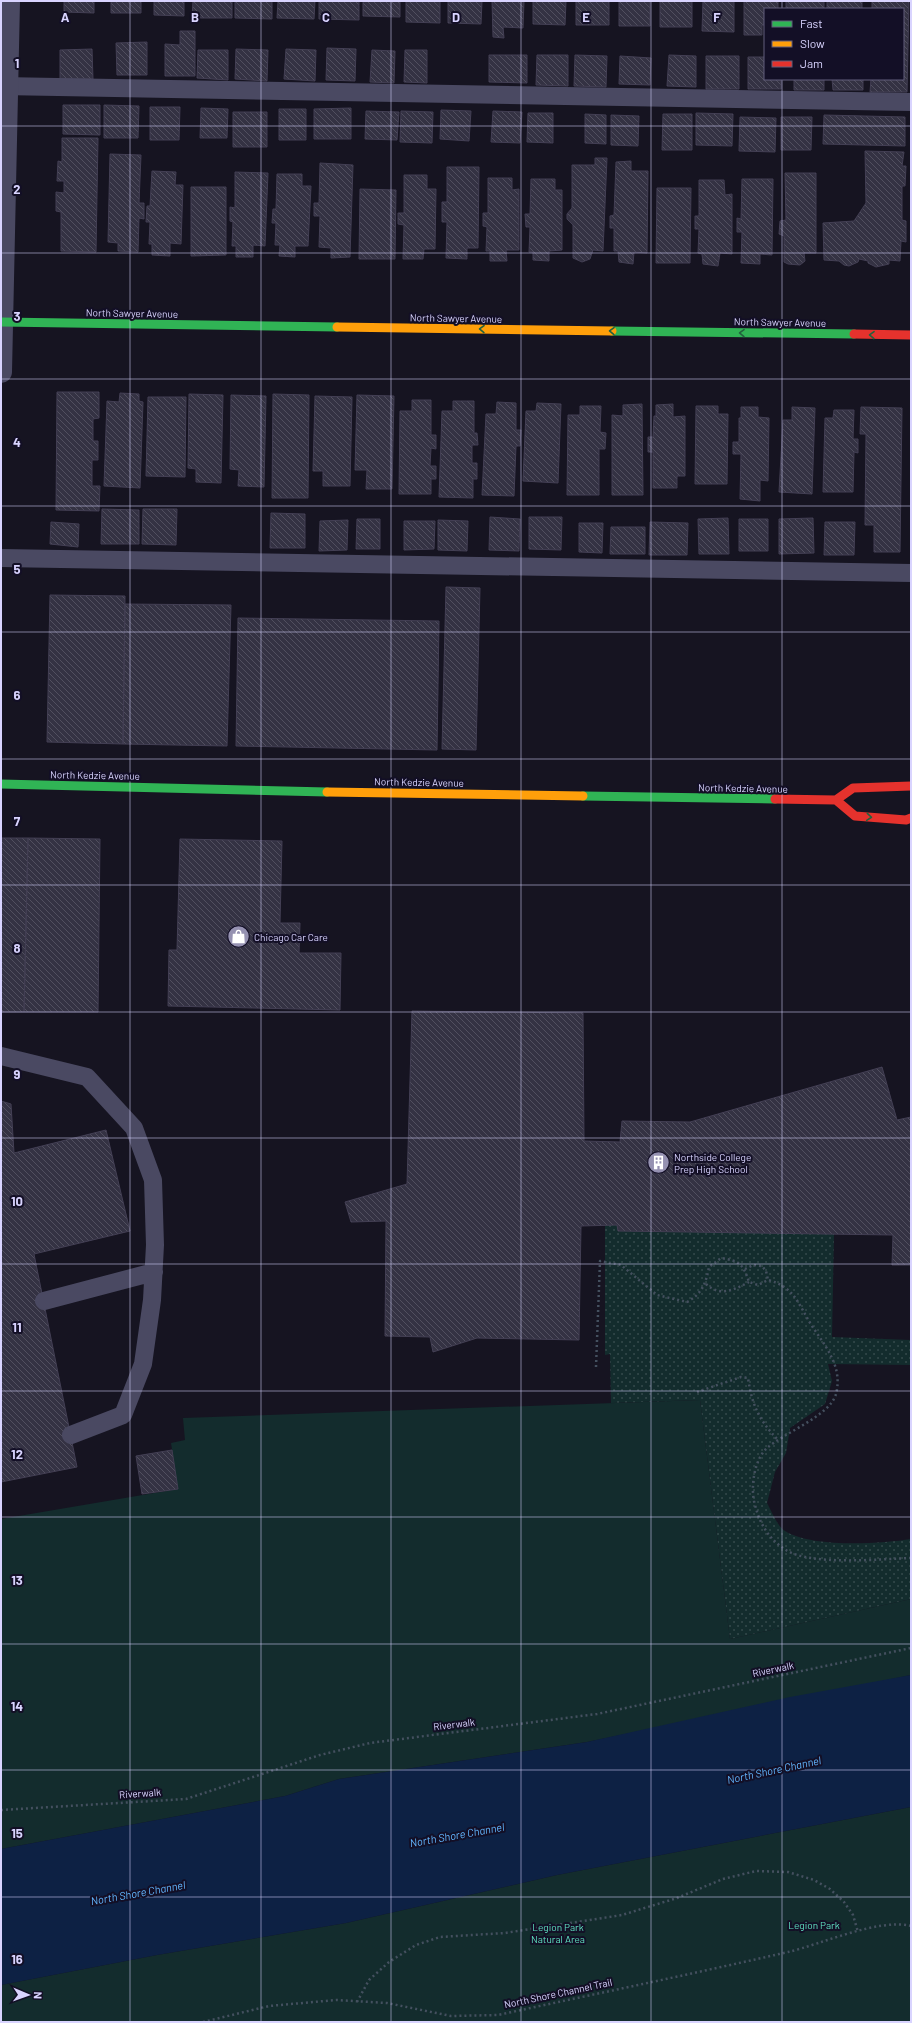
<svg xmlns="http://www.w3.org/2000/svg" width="912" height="2023" viewBox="0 0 912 2023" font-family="Barlow,sans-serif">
  <defs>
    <pattern id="garden-dots" width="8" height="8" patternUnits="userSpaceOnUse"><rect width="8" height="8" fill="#132c2d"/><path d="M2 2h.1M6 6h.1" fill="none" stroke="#354a4c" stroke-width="1.8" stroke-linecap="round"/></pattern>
    <pattern id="building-back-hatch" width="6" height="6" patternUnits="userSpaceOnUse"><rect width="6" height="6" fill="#343243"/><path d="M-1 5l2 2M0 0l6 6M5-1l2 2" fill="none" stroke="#514f5f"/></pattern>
  </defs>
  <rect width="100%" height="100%" fill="#161421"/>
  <path fill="#132c2d" d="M700,1400L730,1639L911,1599V1675L587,1742L339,1779L285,1796L1,1849V1519L178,1489L171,1443L185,1440L183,1418Z
    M911,1807V2022H1V1985L157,1955L346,1923L557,1875Z"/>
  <path fill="url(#garden-dots)" d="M605,1225H617L618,1231L834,1234L832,1337L911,1340V1365L828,1364L832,1381L825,1404L790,1428L786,1453L775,1472L767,1503C771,1510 777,1526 785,1531C812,1548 880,1544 911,1539V1599L730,1639L700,1400L611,1403L610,1354L605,1355Z"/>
  <path fill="#0d2144" d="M911,1675V1807L557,1875L346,1923L157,1955L1,1985V1849L285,1796L339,1779L587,1742L790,1697Z"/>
  <path fill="url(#building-back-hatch)" stroke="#433f54" d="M64,1H94V13L64,12Z
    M111,1H141V13H111Z
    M154,1H184V16L154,15Z
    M193,1H232V18H192Z
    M235,1H272V19L235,18Z
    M278,1H315L314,19L277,18Z
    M319,1H359V20L319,19Z
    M363,1H400V17L363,16Z
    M406,1H440V23L406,22Z
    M448,1H482L481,24L448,23Z
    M492,1H524L523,28L503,27L504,38L493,37Z
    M533,1H566L565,25L533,24Z
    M576,1H609V25H576Z
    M619,1H650V26H619Z
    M660,1H692V27H660Z
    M703,1H734V32L702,31Z
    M744,1H778V9H765V25H762V35H744Z
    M786,1H824V9H786Z
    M827,1H862V9H827Z
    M872,1H909L907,92H870L871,79H903V9H872Z
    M180,31H195V76H165V44L180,45Z
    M147,42V75H117L116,43Z
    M327,48L356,49L355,81L326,80Z
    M92,49L93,79H60V50Z
    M236,49L268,50L267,81L235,79Z
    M286,49L316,50L315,81L284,79Z
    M198,50H228V80L197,78Z
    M372,50L395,51L394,83L370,82Z
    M405,50H427V83L404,82Z
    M489,55H527V83L489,82Z
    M537,55H568V86L536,85Z
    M575,55L607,56L606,87L574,86Z
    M669,55L696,56V87L667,86Z
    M620,56L651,58L650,85L619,84Z
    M706,56H739V89H706Z
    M748,57H765V79H781V89H748Z
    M794,79H824V90H794Z
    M832,79H863V90H833Z
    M63,105H100V135L63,134Z
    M104,105L139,106L138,138H104Z
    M150,107H180L179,140H150Z
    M201,108L228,109L227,138H200Z
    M351,108V139H314V109Z
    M279,109H306V140H279Z
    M441,110L471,111L469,141L440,139Z
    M366,111L399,112L397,140L365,139Z
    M401,111L433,112L432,143L400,142Z
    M493,111L522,112L520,143L491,142Z
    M233,112H267V147H233Z
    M528,113H553V143L527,142Z
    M696,113L733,114L732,146L696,145Z
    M585,114L606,115V144L585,143Z
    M663,114H692V150H662Z
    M611,115L639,116L638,146L611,145Z
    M824,115L905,117V146L823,144Z
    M740,117L776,118L775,152L739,151Z
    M781,117H812L811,150H781Z
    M62,138H98L96,252L61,251V212L56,211V192L64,193V181H57L58,161L62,162Z
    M865,151L904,152L902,166H906L905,186H902V220L906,221V242L901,241L900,261L889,260V264L876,267L868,263V261L859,259L858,262L849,266L844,265L839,261L824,260L823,223L854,221L866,203Z
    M110,154L141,155L139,203H144V219L139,218L138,252L118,251V243L108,242Z
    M595,158H607L603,251L593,250L590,259L582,262L573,258V225L567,219V214L572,208V165H595Z
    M631,161V171H648L647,253L634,252L633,264L619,262L618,251H614V228H610V216L614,215L616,162Z
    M320,163L353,165L350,257L331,258V248L319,247L320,216H314V203H319Z
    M447,167H479L478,248H467V259L446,258L447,222H442V202H447Z
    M152,171L176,172L175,185H183L181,244L170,243V256L152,255V244H149L150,222H146L147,206H150Z
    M235,172L268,173L265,246L253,245V257H236V246H232L233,222L230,221V207L235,208Z
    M785,173H816V253H804L805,261L800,265L788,264L784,262V236L779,234L780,221L786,220Z
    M277,174H302V186H311L308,246H295V257L279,256L280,245H275L276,223H272L273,209H276Z
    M404,175H427V189H436L435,249H424L423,259H403L404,225L398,224V213H404Z
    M488,178H512V190L519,189V250H506L507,261H490V251H486L487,227L483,226V213H488Z
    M531,179H555V190H562V250L549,251V261L533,260V252H529L530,227H526L525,214H530Z
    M742,179H773L772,255L760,254V264L741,263L742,232H737V218L741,219Z
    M699,180H724L725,195L732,194V254L720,253L718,266L703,264L702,254L698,253L699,229H695V216H699Z
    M191,187H226V255L191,256Z
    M657,188H691L690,263H656Z
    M360,189L396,190L395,259H359Z
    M57,392H99V418L93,419V441H98V460H92V486H100L99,511L56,510Z
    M120,393L139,394V401L143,402L140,488L104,486L107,401L119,402Z
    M189,394L223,395L221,483L196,482V469L188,468Z
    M273,394L309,395L308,498H272Z
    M231,395L266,396L264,487L238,486L239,470L230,469Z
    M357,395L394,396L392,489H366L367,470H355Z
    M315,396L352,397L350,486H323V471H313Z
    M148,397H186L185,477L146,476Z
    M412,400H431V435H436V449L431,448L430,466H436V479H431V494H399L400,411H412Z
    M453,401H474V433H477L478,445H472V463H477V479H473V498L439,497L442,411H453Z
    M497,402L516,403V430H521L520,446H516L514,496L482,495L486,414H496Z
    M537,403L561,404L558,483L523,481L526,411H536Z
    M642,404L643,495H612V415L623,416V405Z
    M673,404V417L685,416V476H677V488H653V452H648V437H653L654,416H656V405Z
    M580,406H601L600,432L606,433L605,449H599V495H567L568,415H580Z
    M696,406H718V414H728L727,484H695Z
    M741,407H758V417L769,418L768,481L760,480V501L740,499L741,454H733V442H739V418H741Z
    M792,407L815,408L812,494L779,492L783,420H792Z
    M861,407L902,408L900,552H874V525H865L866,434H860Z
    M834,410H854L853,439H858V453L854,452L853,492H823L825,418H833Z
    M102,509L139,510V544H101Z
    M143,509H177L176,545L142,544Z
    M271,513L305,514V548H270Z
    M490,517L520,519L519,551L489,550Z
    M529,517H562L561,550L529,549Z
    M728,518L729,554H699L698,519Z
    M813,518L814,553L779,554V519Z
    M357,519H380V549H356Z
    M739,519H768V551H739Z
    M348,520L347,550L319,551L320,521Z
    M438,520L468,521L467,551L438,550Z
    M404,521H435L434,549L404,550Z
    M51,522L79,524L78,547L50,544Z
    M650,522L688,523L687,555H649Z
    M825,522H855L854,555H824Z
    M579,523H603L602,553L579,552Z
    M611,527H645V554H610Z
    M446,587L480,588L476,750L442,749Z
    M50,595L125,596L123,744L47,742Z
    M125,604L231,605L227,746L123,744Z
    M238,618L439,621L437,750L236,746Z
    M1,838H28L24,1012H1Z
    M28,838L100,839L98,1012H24Z
    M180,839L282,841L280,923H300L299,953H341L340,1010L168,1006L169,950H177Z
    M412,1011L583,1013L584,1141L620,1142L622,1121L690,1122L882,1067L897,1120L911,1117V1265H892L893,1235L618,1231L617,1225L581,1226L579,1340L477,1338L433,1352L430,1337L385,1336L386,1221L351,1222L345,1202L407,1184Z
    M1,1101L11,1104L14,1153L106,1130L130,1231L34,1254L77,1467L1,1482Z
    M172,1450L178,1489L142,1494L136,1456Z"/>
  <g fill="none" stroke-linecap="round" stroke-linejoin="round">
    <path stroke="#44505f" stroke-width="2.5" stroke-dasharray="2 3" stroke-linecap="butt" d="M745,1269L753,1265L762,1266L766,1271L768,1280
      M706,1284C720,1297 734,1290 749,1282
      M596,1367L600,1261L621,1265L657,1295L687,1302C702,1294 706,1283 709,1267L721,1258C740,1261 743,1264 749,1282L758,1285L768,1280C795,1287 798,1304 812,1326C826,1347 843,1367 836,1394C830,1416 783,1433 766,1449C754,1461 751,1486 754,1501C759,1522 767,1538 786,1550C810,1566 881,1559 911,1558
      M697,1392L741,1377L748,1378C752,1405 759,1420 778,1440
      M1,1810L186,1799L320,1755L370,1743L597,1714L911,1648
      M357,2002L369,1980L389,1962L416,1945L440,1937L505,1933L622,1915L677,1898L723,1879L756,1871L788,1872L814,1880L830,1889L844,1902L853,1915L858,1932
      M203,2022L269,2006L336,2000L387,2003L451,2016L498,2015C595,1994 692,1974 788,1952C822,1944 878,1918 911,1926"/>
    <path stroke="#4a4962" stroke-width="18" d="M1,86L911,102
      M1,558L911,573
      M1,1056L87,1077L134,1128L153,1180L155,1245L152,1300L143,1364L123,1415L71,1435
      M44,1301L154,1272"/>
    <path stroke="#4a4962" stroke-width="22" d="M1,372L9,1"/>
    <path stroke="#30b455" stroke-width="9" d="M1,322L337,327
      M612,331L854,334
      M1,784L327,792
      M583,796L775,799"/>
    <path stroke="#ff9f0a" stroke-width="9" d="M337,327L612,331
      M327,792L583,796"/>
    <path stroke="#e5322d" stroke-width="9" d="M854,334L911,335
      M775,799L836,800L853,788L911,786
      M836,800L855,816L906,820L911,818"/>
  </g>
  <defs><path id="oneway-chevron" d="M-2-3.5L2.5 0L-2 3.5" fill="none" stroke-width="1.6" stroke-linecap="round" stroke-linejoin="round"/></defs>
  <g stroke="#22623e">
    <use href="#oneway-chevron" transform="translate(482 329) rotate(-179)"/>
    <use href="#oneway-chevron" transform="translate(612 331) rotate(-179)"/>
    <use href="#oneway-chevron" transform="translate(742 333) rotate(-179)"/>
    <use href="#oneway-chevron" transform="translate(872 335) rotate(-179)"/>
    <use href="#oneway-chevron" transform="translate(869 817) rotate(5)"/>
  </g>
  <path fill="none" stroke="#d9d4ff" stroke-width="1" stroke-opacity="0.55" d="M130,1V2022M261,1V2022M391,1V2022M521,1V2022M651,1V2022M782,1V9M782,79V2022M1,126H911M1,253H911M1,379H911M1,506H911M1,632H911M1,759H911M1,885H911M1,1012H911M1,1138H911M1,1264H911M1,1391H911M1,1517H911M1,1644H911M1,1770H911M1,1897H911"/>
  <defs>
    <symbol id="shop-disc" viewBox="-11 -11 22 22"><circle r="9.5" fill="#9591b1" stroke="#130f26"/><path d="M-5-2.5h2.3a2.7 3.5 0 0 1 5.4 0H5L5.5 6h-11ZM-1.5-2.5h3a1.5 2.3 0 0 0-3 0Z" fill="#fff"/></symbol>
    <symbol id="building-disc" viewBox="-11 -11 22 22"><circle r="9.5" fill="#9591b1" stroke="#130f26"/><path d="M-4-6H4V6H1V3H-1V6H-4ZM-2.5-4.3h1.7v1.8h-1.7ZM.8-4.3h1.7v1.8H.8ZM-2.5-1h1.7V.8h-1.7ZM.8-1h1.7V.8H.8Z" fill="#fff"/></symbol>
  </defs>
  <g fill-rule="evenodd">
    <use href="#shop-disc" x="226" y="924" width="25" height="25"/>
    <use href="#building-disc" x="646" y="1150" width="25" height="25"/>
  </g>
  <g text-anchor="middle" stroke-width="4" stroke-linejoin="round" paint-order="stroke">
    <g font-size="10" fill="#d9d4ff" stroke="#130f26">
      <text transform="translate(132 313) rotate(1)" y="4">North Sawyer Avenue</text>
      <text transform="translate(456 318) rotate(1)" y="4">North Sawyer Avenue</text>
      <text transform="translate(780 322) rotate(1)" y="4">North Sawyer Avenue</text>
      <text transform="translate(95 775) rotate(1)" y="4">North Kedzie Avenue</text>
      <text transform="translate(419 782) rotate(1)" y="4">North Kedzie Avenue</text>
      <text transform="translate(743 788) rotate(1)" y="4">North Kedzie Avenue</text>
      <text transform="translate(773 1669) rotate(-12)" y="4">Riverwalk</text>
      <text transform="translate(454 1724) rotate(-7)" y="4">Riverwalk</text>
      <text transform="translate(140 1793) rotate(-4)" y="4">Riverwalk</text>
      <text transform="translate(558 1993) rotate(-12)" y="4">North Shore Channel Trail</text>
    </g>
    <g font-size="10" fill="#d9d4ff" stroke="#130f26" text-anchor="start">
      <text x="254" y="941">Chicago Car Care</text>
      <text x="674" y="1161">Northside College<tspan x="674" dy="12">Prep High School</tspan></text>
    </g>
    <g font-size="10" fill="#5fe0c0" stroke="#130f26">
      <text x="814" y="1929">Legion Park</text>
      <text x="558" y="1931">Legion Park<tspan x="558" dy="12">Natural Area</tspan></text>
    </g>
    <g font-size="11" font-style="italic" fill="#62b6ff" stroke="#130f26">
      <text transform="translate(774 1770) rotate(-12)" y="4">North Shore Channel</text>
      <text transform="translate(457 1835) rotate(-10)" y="4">North Shore Channel</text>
      <text transform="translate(138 1893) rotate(-10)" y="4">North Shore Channel</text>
    </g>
  </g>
  <g font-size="13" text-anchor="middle" font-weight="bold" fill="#d9d4ff" stroke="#130f26" stroke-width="4" stroke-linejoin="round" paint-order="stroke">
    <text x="65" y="22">A</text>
    <text x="195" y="22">B</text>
    <text x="326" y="22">C</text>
    <text x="456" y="22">D</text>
    <text x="586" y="22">E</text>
    <text x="717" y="22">F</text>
    <text x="17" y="68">1</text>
    <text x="17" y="194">2</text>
    <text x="17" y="321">3</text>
    <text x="17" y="447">4</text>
    <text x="17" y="574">5</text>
    <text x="17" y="700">6</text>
    <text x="17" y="826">7</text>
    <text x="17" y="953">8</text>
    <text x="17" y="1079">9</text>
    <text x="17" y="1206">10</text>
    <text x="17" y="1332">11</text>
    <text x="17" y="1459">12</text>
    <text x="17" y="1585">13</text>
    <text x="17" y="1711">14</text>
    <text x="17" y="1838">15</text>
    <text x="17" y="1964">16</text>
  </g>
  <rect width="912" height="2023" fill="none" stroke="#d9d4ff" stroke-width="4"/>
  <rect x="764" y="8" width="140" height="72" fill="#130f26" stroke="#625e7d"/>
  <rect x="772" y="21" width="20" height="6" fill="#30b455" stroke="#625e7d"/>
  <text x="800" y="28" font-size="12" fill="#d9d4ff">Fast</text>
  <rect x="772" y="41" width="20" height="6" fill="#ff9f0a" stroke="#625e7d"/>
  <text x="800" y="48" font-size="12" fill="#d9d4ff">Slow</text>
  <rect x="772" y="61" width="20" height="6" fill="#e5322d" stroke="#625e7d"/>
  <text x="800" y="68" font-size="12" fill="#d9d4ff">Jam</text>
  <g transform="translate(28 1995) rotate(92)" stroke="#130f26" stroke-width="3" paint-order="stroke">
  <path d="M0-3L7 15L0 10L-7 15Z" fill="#d9d4ff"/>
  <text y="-6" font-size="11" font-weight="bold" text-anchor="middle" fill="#d9d4ff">N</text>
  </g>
</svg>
